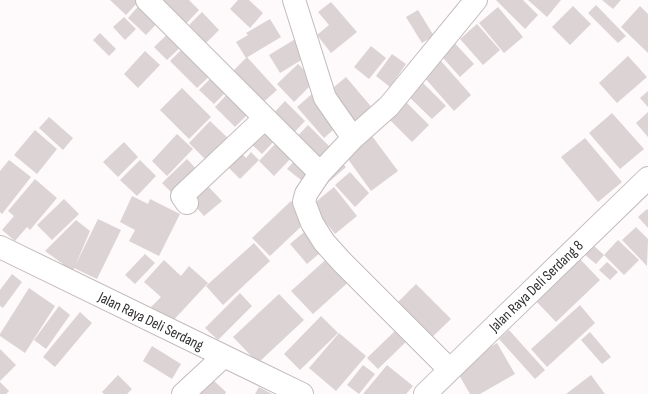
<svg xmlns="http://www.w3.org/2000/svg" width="648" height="394" viewBox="0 0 648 394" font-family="'Sofia Sans Condensed',sans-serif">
  <rect width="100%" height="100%" fill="#fef9fa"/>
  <path fill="#dcd3d5" d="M110,0H140L126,15Z
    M148,0H189L199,10L180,30Z
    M238,0H249L263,13L250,28L230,9Z
    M496,0H523L538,15L525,29Z
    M528,0H561L547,17Z
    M602,0H621L613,9Z
    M142,2L161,19L146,35L128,18Z
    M331,2L357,32L331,53L317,35L329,25L318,12Z
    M596,5L626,36L618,43L588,13Z
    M573,6L591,24L570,45L552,27Z
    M640,6L648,14V53L621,27Z
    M498,7L523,37L504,53L479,23Z
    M418,10L434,36L422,43L406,17Z
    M202,12L219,30L206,43L189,25Z
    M124,17L136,29L125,40L113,27Z
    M270,19L281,37L246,58L236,42L248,35L246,33Z
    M477,24L500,50L483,65L460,39Z
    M173,29L185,43L167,60L154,47Z
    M100,33L116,49L109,56L93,40Z
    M297,38L308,56L280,73L269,55Z
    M451,39L474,64L460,77L437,51Z
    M187,44L215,71L197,88L170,61Z
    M371,46L386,58L369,79L354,67Z
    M145,51L160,65L138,88L124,74Z
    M392,54L406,64L390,87L376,76Z
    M628,56L647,77L617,103L599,83Z
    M247,57L277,90L260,105L230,74Z
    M441,61L471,95L454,111L424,77Z
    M298,64L315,81L294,102L277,84Z
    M217,72L231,87L214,104L199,90Z
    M346,77L374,110L354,126L327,93Z
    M420,80L446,106L432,119L406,94Z
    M182,88L211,117L189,139L160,110Z
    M231,90L252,110L235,127L215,107Z
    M648,91V107L640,98Z
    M313,93L340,124L324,138L297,107Z
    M401,97L429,125L412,142L384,114Z
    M285,101L305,121L288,139L268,119Z
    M648,112V137L636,123Z
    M612,113L644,149L620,169L589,133Z
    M49,117L73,138L63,150L39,128Z
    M210,121L232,142L210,164L189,143Z
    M265,124L278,137L262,154L249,142Z
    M308,125L331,148L317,163L293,141Z
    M35,130L57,149L37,174L14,155Z
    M177,134L193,149L167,176L152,161Z
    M372,136L398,171L371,191L345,155Z
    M585,138L622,182L598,202L561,157Z
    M278,141L293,156L274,176L259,161Z
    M124,142L138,157L118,177L103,162Z
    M235,147L246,158L251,152L259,160L240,179L222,161Z
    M298,157L311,169L301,180L287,169Z
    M187,159L201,174L177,198L162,183Z
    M9,160L31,177L2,214L0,212V171Z
    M140,160L156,176L137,196L120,180Z
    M340,161L346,167L322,188Z
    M350,172L369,193L355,207L335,185Z
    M35,179L57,198L30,230L27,227L15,241L2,230L14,216L8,211Z
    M205,183L222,201L204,216L188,198Z
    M334,187L357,216L335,234L312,205Z
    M132,196L148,204L150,199L180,214L159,256L129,241L135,230L120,222Z
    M64,199L79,214L52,240L37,225Z
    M291,201L308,220L270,256L252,238Z
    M647,209L648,210V228L638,217Z
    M98,219L121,230L97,279L74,268Z
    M76,220L90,231L72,273L62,268L63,264L45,251Z
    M310,227L327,247L307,264L290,244Z
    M636,227L648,239L647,266L622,240Z
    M618,240L639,260L624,275L604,255L596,264L584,254L593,245L604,255Z
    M254,243L270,261L223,305L206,286Z
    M145,254L155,263L135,284L125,275Z
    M332,254L353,278L313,314L291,291Z
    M579,258L600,280L556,322L535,300Z
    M164,260L181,276L189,266L208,283L170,324L151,307L161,297L144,282Z
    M607,262L618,272L610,280L599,270Z
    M12,274L22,282L3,308L0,306V290Z
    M416,284L451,319L425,344L391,309Z
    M29,288L55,306L25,353L0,336V334Z
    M240,293L252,306L218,340L205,328Z
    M279,294L304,320L258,363L233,337Z
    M580,305L595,323L547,367L531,349Z
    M59,306L70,315L46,349L34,340Z
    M80,312L92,323L55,367L43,357Z
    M321,316L338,333L300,370L284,354Z
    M397,329L408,340L378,369L367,358Z
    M509,330L545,370L535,379L499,339Z
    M590,332L611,357L602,364L581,340Z
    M339,333L366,356L336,391L309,368Z
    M497,343L515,374L480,394H470L455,368Z
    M152,346L181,364L172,379L143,361Z
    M0,349L16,365L0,381Z
    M363,365L375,374L359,394L347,385Z
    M387,365L413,386L406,394H363Z
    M118,375L132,389L127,394H104L102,392Z
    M591,375L605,394H566Z
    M212,379L226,392L225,394H198Z
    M0,382L9,391L6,394H0Z
    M259,387L272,394H255Z"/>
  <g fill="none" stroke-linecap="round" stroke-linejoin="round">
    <defs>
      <path id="minor" d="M147,0L320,173
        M294,0L325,98L353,138
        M187,203L182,196L265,118
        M449,369L342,262L324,242L312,223L304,202L306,194L320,173L353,138L389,106L476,0
        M183,394L223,357
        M425,394L648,178"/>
      <path id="major" d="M0,247L302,394"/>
    </defs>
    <use href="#minor" stroke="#c3bbbd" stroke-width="24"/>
    <use href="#major" stroke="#c3bbbd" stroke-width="24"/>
    <use href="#minor" stroke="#fff" stroke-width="22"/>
    <use href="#major" stroke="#fff" stroke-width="22"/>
  </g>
  <g text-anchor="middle" stroke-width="3.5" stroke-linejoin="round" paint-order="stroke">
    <g font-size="15" fill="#312e2f" stroke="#fff">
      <text transform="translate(536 286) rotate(-44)" y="5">Jalan Raya Deli Serdang 8</text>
      <text transform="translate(151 321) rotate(26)" y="5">Jalan Raya Deli Serdang</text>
    </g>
  </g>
</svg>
